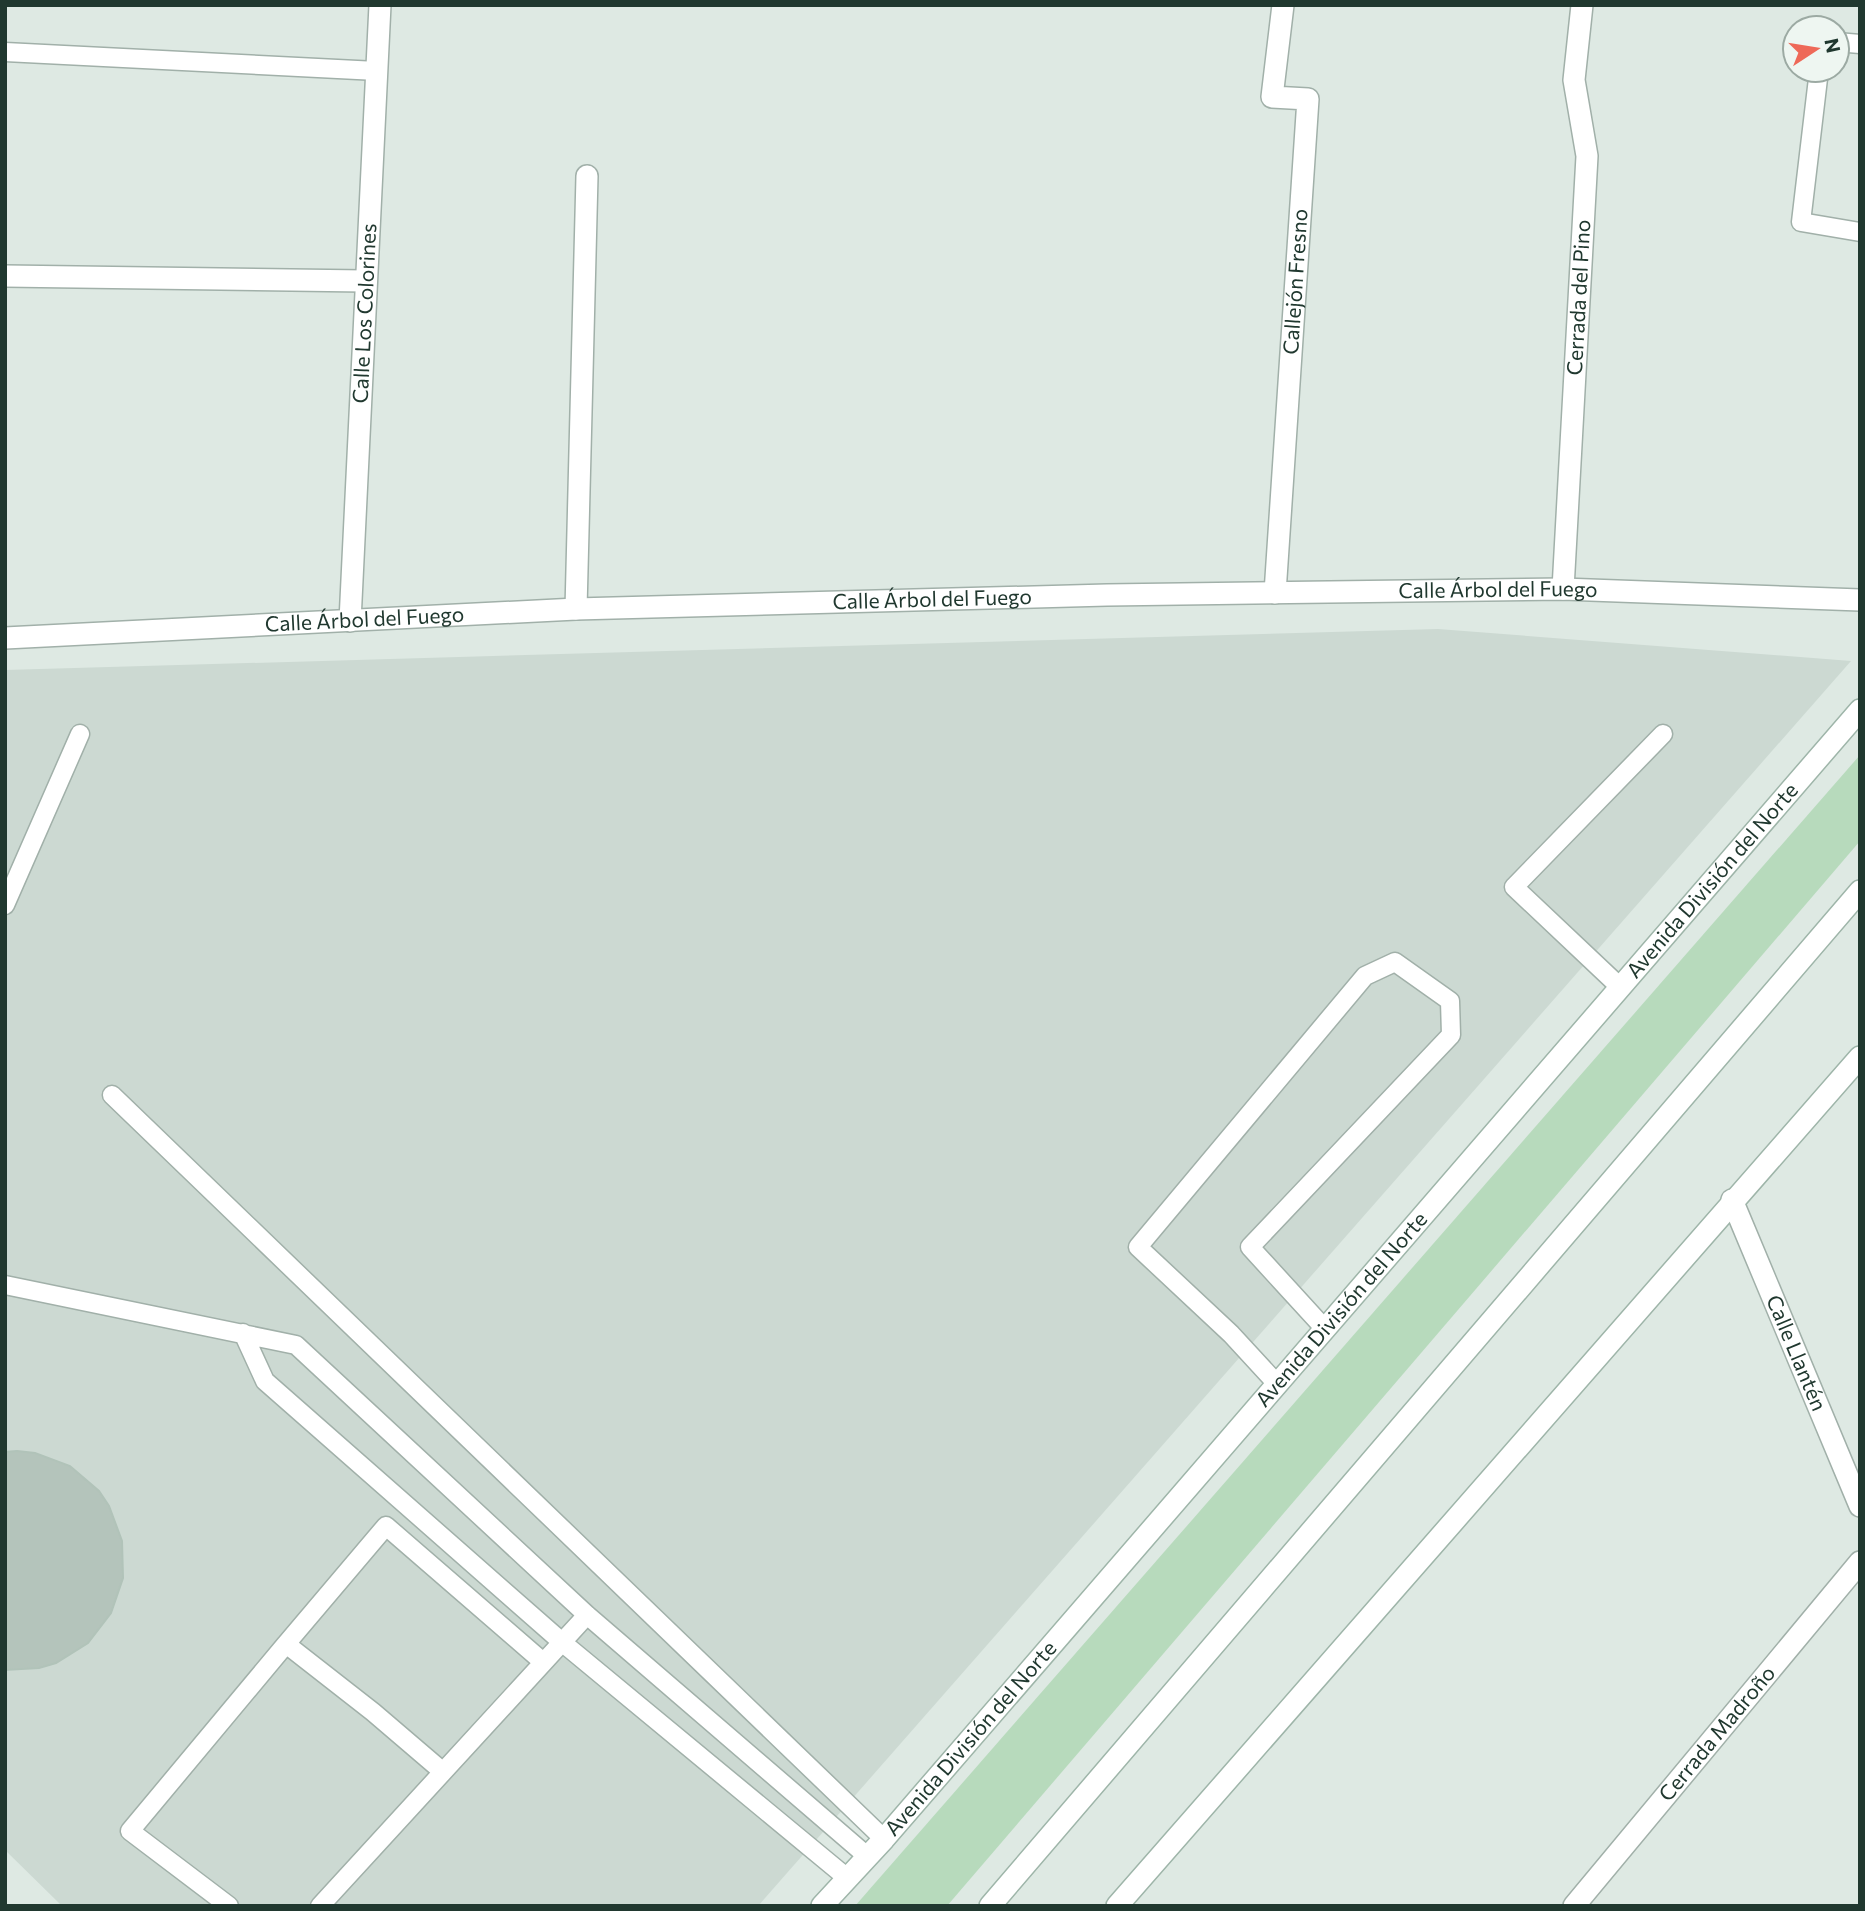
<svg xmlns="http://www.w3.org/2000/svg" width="1865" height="1911" viewBox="0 0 1865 1911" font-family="Commissioner,sans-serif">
  <rect width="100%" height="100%" fill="#dee9e3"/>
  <path fill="#ccd9d2" d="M1438,629L1851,661L758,1906H62L5,1850V670Z"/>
  <path fill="#b7dabc" d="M1860,755V841L947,1906H855Z"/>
  <path fill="#b4c4bb" stroke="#b1c3b9" stroke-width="2" d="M17,1451L35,1453L70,1466L99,1491L109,1506L122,1541L123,1578L111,1613L88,1643L56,1663L39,1668L5,1670V1452Z"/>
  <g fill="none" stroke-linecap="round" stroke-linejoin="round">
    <defs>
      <path id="lane" d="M1837,42L1860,44
        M5,52L377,71
        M1819,70L1801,222L1860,232
        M5,905L80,734
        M1620,987L1514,887L1663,734
        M112,1095L884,1839
        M5,1285L296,1345L587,1615L867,1856
        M243,1333L265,1381L563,1643L846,1877
        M1277,1384L1231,1334L1138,1247L1365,976L1395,962L1450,1001L1451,1035L1250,1247L1325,1329
        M442,1771L373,1712L286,1644L386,1526L543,1662
        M229,1906L130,1831L286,1644
        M320,1906L587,1615"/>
      <g id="street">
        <path d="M5,276L365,281"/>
        <path id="s1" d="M1563,589L1587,156L1574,80L1582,5"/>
        <path id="s2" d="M1275,593L1308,99L1272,97L1283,5"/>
        <path d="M576,609L587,176"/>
        <path id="s3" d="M350,621L380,5"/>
        <path id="s4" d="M5,638L576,609L1107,595L1563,589L1860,600"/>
        <path id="s5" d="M1732,1200L1860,1506"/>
        <path id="s6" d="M1574,1906L1860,1562"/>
      </g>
      <g id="secondary">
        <path id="s7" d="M822,1906L884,1839L1860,710"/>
        <path d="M990,1906L1860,891"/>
        <path d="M1117,1906L1860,1057"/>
      </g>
    </defs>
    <use href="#lane" stroke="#a1b0a9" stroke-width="21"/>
    <use href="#street" stroke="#a1b0a9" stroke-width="24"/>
    <use href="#secondary" stroke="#9eb5a9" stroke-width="24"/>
    <use href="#lane" stroke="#fff" stroke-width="18"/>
    <use href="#street" stroke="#fff" stroke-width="21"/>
    <use href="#secondary" stroke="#fff" stroke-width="21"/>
  </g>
  <g text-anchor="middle" stroke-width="5" stroke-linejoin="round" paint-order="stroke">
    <g font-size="21" fill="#20382f" stroke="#eef6f1">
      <text dy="7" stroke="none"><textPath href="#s2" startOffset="312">Callejón Fresno</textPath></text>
      <text dy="7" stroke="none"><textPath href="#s1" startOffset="292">Cerrada del Pino</textPath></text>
      <text dy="7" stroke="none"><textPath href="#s3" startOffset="308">Calle Los Colorines</textPath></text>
      <text dy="7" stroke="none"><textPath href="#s4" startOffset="1494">Calle Árbol del Fuego</textPath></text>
      <text dy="7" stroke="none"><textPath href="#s4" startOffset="928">Calle Árbol del Fuego</textPath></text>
      <text dy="7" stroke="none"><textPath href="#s4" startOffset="360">Calle Árbol del Fuego</textPath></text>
      <text dy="7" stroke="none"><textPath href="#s7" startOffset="1358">Avenida División del Norte</textPath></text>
      <text dy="7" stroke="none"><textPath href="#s7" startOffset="791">Avenida División del Norte</textPath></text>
      <text dy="7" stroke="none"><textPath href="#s5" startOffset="166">Calle Llantén</textPath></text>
      <text dy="7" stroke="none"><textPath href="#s6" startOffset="224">Cerrada Madroño</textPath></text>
      <text dy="7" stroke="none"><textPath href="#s7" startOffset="224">Avenida División del Norte</textPath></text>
    </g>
  </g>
  <rect width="1865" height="1911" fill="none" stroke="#20382f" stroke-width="14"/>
  <g transform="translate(1816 49) rotate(78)"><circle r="33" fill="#eef6f1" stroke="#9caaa3" stroke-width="2"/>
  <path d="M0-5L12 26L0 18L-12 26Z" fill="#ee6958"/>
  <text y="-10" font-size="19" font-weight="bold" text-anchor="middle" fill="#20382f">N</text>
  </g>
</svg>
